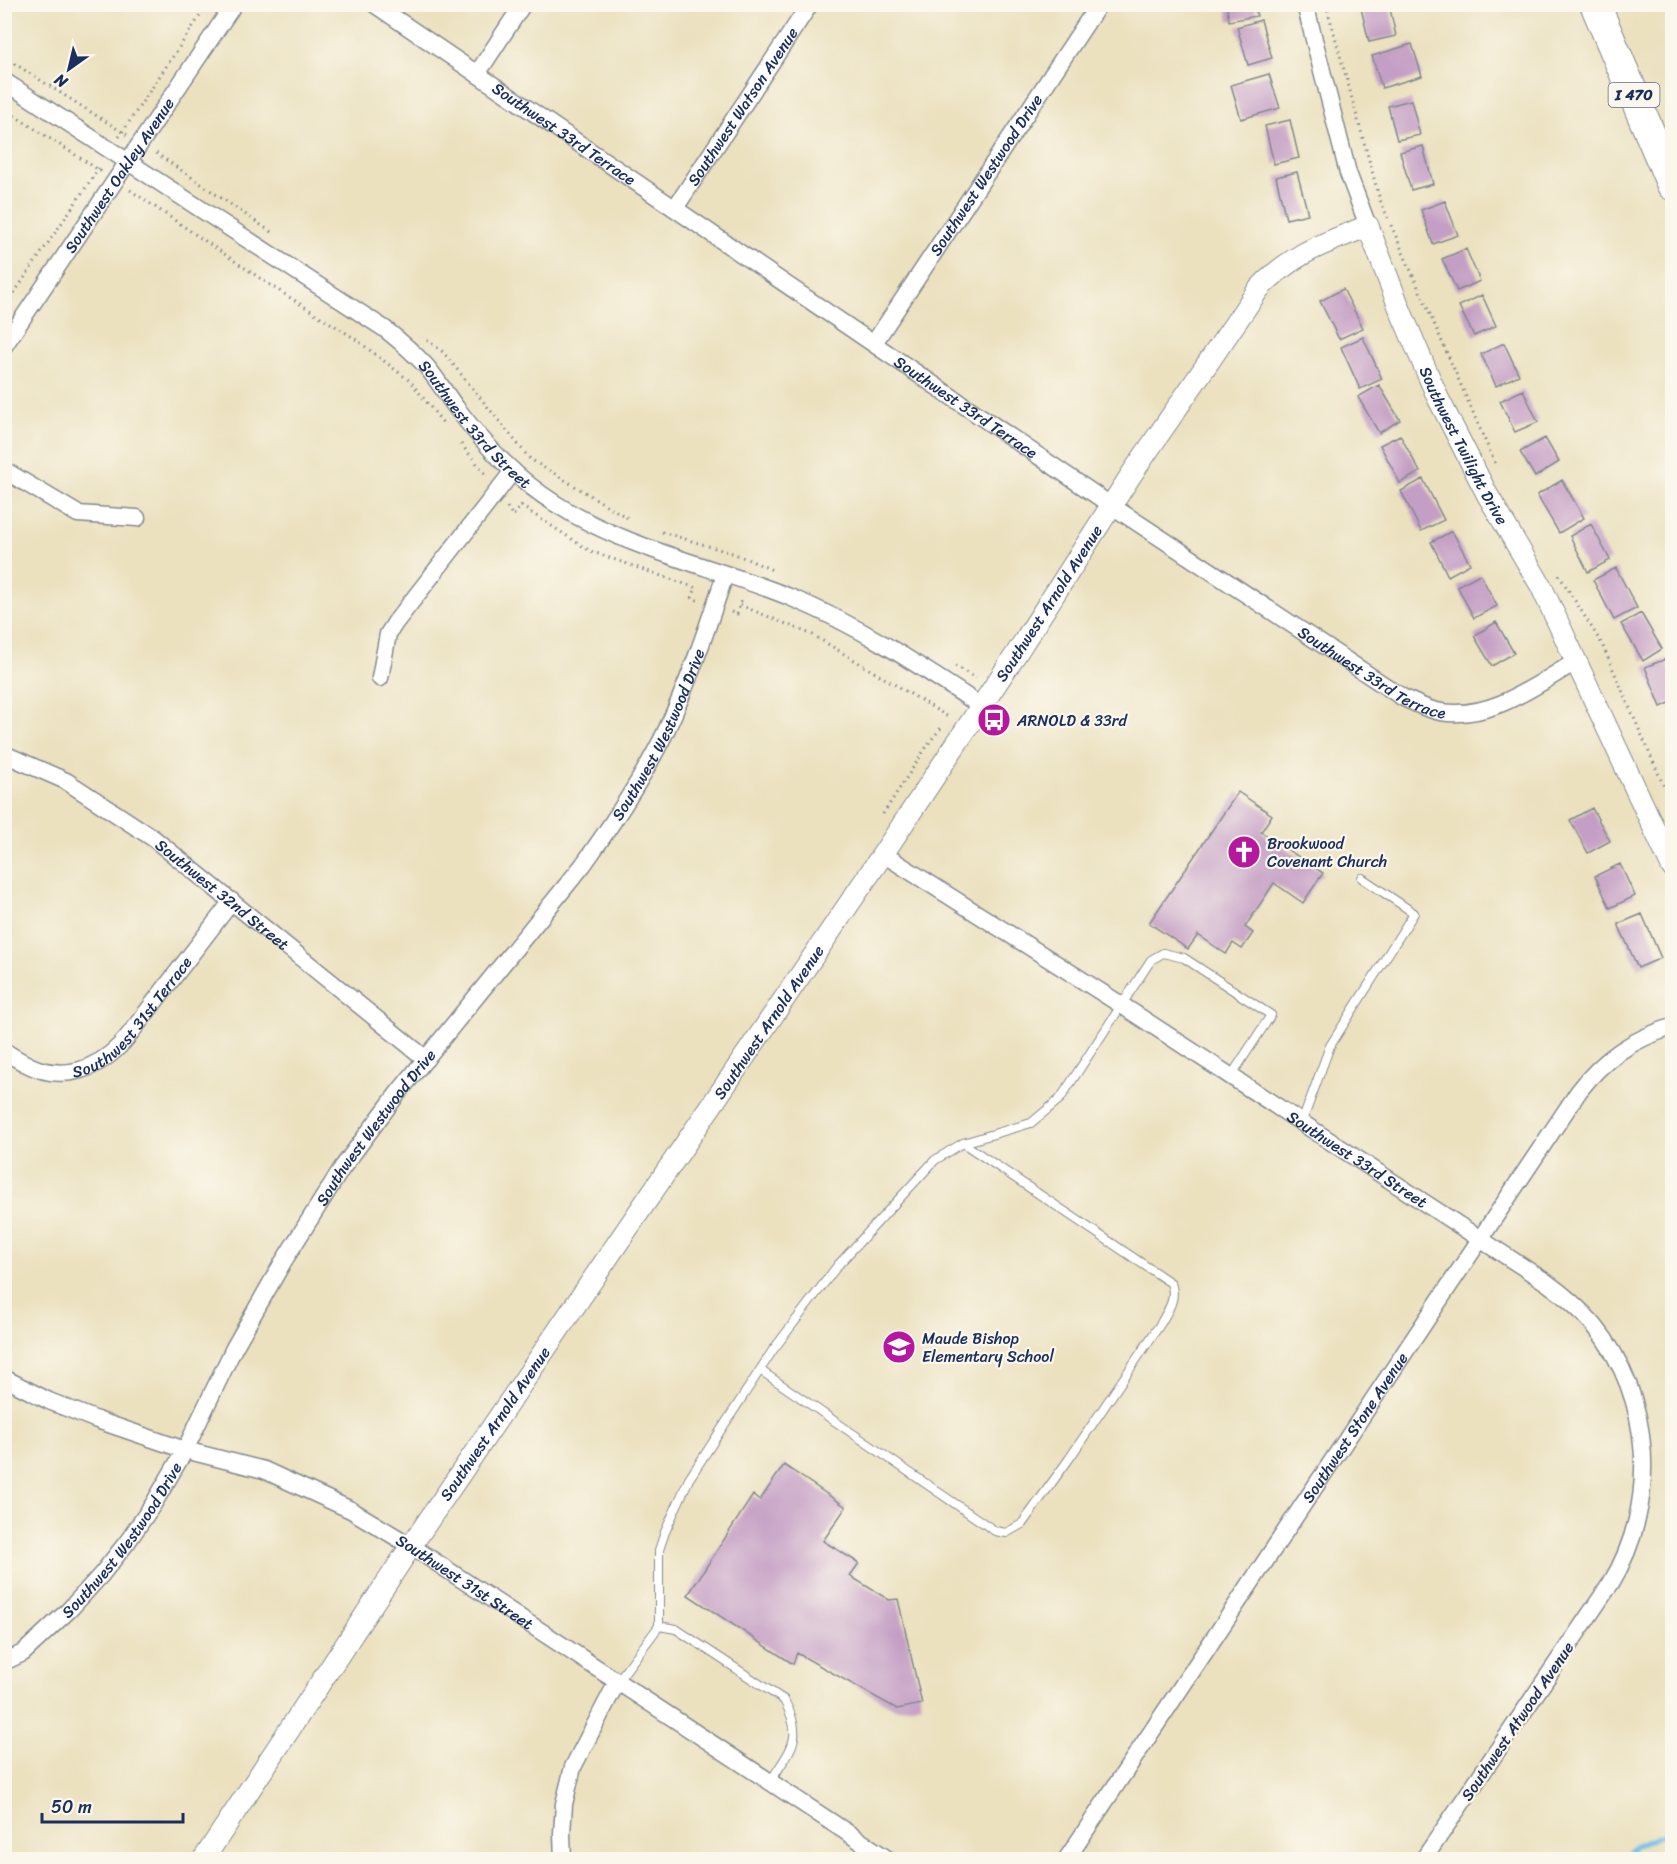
<svg xmlns="http://www.w3.org/2000/svg" width="1677" height="1864" viewBox="0 0 1677 1864" font-family="Sriracha,sans-serif">
  <rect width="100%" height="100%" fill="#fbf7ec"/>
  <filter id="ink" filterUnits="userSpaceOnUse"><feTurbulence type="fractalNoise" baseFrequency=".0167" numOctaves="2"/><feDisplacementMap in="SourceGraphic" scale="12" xChannelSelector="R" yChannelSelector="G"/><feConvolveMatrix kernelMatrix="1 2 1 2 8 2 1 2 1" color-interpolation-filters="sRGB"/></filter>
  <filter id="wash" filterUnits="userSpaceOnUse"><feTurbulence type="fractalNoise" baseFrequency=".008" numOctaves="4" result="noise"/><feDisplacementMap in="SourceGraphic" scale="24" xChannelSelector="R" yChannelSelector="G"/><feGaussianBlur stdDeviation="1.35" result="paint"/><feColorMatrix in="noise" values="0 0 0 0 0 0 0 0 0 0 0 0 0 0 0 0 0 1.4 0 .05"/><feComposite in="paint" operator="in"/></filter>
  <g filter="url(#wash)">
    <rect width="100%" height="100%" fill="#ebe1bf"/>
    <g fill="none" stroke-linecap="round" stroke-linejoin="round">
      <path stroke="#69bee5" stroke-width="5" d="M1624,1860L1633,1847L1672,1831"/>
    </g>
    <g id="blocks">
      <path fill="#c49fc5" d="M1226,4H1254L1257,16L1229,21Z
        M1360,4H1389L1396,36L1369,42Z
        M1261,20L1272,58L1248,65L1237,27Z
        M1412,44L1422,76L1382,88L1372,56Z
        M1269,74L1280,108L1241,119L1231,85Z
        M1411,100L1420,135L1397,140L1388,106Z
        M1290,120L1299,158L1274,164L1265,126Z
        M1423,146L1433,184L1411,190L1400,152Z
        M1297,172L1308,214L1286,219L1276,177Z
        M1445,201L1458,235L1433,244L1421,210Z
        M1466,249L1480,281L1457,291L1442,259Z
        M1343,289L1363,328L1339,339L1320,301Z
        M1482,295L1496,326L1474,336L1459,306Z
        M1363,337L1382,379L1360,389L1341,347Z
        M1504,343L1519,375L1496,386L1481,354Z
        M1379,385L1400,420L1379,433L1358,397Z
        M1523,390L1538,422L1515,432L1500,401Z
        M1400,435L1420,472L1400,483L1380,445Z
        M1545,438L1559,462L1535,477L1520,452Z
        M1423,479L1444,520L1421,531L1401,491Z
        M1562,480L1584,518L1559,533L1537,495Z
        M1591,524L1610,560L1588,572L1570,536Z
        M1452,531L1470,564L1448,576L1431,542Z
        M1616,568L1637,608L1614,620L1593,580Z
        M1480,574L1497,606L1474,618L1457,586Z
        M1641,613L1662,649L1643,661L1621,624Z
        M1496,622L1514,653L1492,666L1474,636Z
        M1666,659L1672,675V702L1661,707L1645,667Z
        M1238,792L1272,815L1261,832L1323,873L1303,903L1274,883L1245,927L1253,933L1242,949L1233,943L1226,954L1198,935L1188,949L1149,923Z
        M1592,808L1610,841L1588,853L1570,820Z
        M1620,864L1635,896L1610,908L1595,876Z
        M1642,914L1661,958L1638,968L1618,924Z
        M784,1465L846,1507L823,1541L859,1563L850,1576L889,1600L898,1599L922,1704L897,1709L797,1653L793,1664L688,1595L753,1495L760,1500Z"/>
    </g>
  </g>
  <g filter="url(#ink)">
    <use href="#blocks" fill-opacity="0" stroke="#83888e" stroke-width="1.5"/>
    <g fill="none" stroke-linecap="round" stroke-linejoin="round">
      <defs>
        <path id="service" d="M1302,1122L1330,1046L1414,913L1362,878
          M760,1370L995,1531L1006,1533L1022,1524L1069,1459L1161,1323C1168,1310 1177,1299 1171,1283L963,1143
          M659,1626V1550L665,1532L689,1479L773,1350L838,1265L935,1160L963,1143L1031,1123L1060,1099L1151,960L1163,953L1184,958L1271,1015L1231,1076
          M617,1682L659,1626L676,1629L784,1700C805,1739 791,1748 770,1782"/>
        <g id="minor">
          <path id="s1" d="M374,4L1112,506L1402,697C1415,703 1427,710 1441,712C1492,720 1535,685 1577,661"/>
          <path d="M1305,4L1348,173L1368,226"/>
          <path d="M477,74L523,4"/>
          <path id="s2" d="M4,81L385,329C400,341 413,352 426,366C438,380 447,396 458,410C486,446 517,480 556,504C628,550 714,566 792,598C860,626 920,666 981,706"/>
          <path id="s3" d="M675,208L810,4"/>
          <path id="s4" d="M874,343L1099,4"/>
          <path id="s5" d="M4,346L234,4"/>
          <path d="M4,470L78,514L137,518"/>
          <path d="M380,678L388,634L395,623L513,471"/>
          <path id="s6" d="M4,754L66,781L153,838L426,1059"/>
          <path id="s7" d="M883,854L1123,1006L1546,1282C1564,1295 1580,1309 1594,1325C1653,1397 1659,1504 1611,1583L1423,1860"/>
          <path id="s8" d="M4,1051C15,1058 26,1065 38,1069C74,1081 107,1063 129,1035L232,901"/>
          <path id="s9" d="M4,1378L49,1401L97,1420L185,1450L264,1470L351,1510L411,1546L889,1860"/>
          <path id="s10" d="M4,1662L23,1653L69,1610L101,1575L128,1541L154,1503L185,1450L234,1348L283,1262L342,1168L398,1093L583,865C613,823 642,780 665,733C689,682 707,628 725,575"/>
          <path d="M563,1860L562,1833L564,1804L573,1767L617,1682"/>
          <path id="s11" d="M1066,1860L1579,1091C1604,1058 1633,1039 1672,1027"/>
        </g>
        <g id="tertiary">
          <path id="s12" d="M203,1860L411,1546L883,854L1016,654L1131,475L1258,290C1292,253 1323,244 1368,226L1401,312L1438,398L1487,494L1541,586L1672,867"/>
        </g>
        <path id="motorway" d="M1595,4L1672,185"/>
      </defs>
      <use href="#service" stroke="#83888e" stroke-width="10"/>
      <use href="#minor" stroke="#83888e" stroke-width="19"/>
      <use href="#tertiary" stroke="#83888e" stroke-width="23"/>
      <use href="#motorway" stroke="#83888e" stroke-width="32"/>
      <path stroke="#83888e" stroke-width="3" stroke-dasharray="1.5 4.5" stroke-linecap="butt" d="M1326,4L1380,200L1388,218
        M4,57L127,135
        M4,109L102,172
        M119,137L208,4
        M156,153L274,234
        M130,190L270,285L354,338L410,381L443,423
        M1391,225L1495,463
        M4,308L99,168
        M427,340L443,352L530,459L631,520
        M461,444L487,476
        M521,506L590,551L696,588L692,598L700,601
        M507,507L513,516L524,502
        M662,532L735,554L775,571
        M1559,575L1602,644L1672,805
        M740,605L813,635L950,718
        M731,612L737,614L742,597
        M955,666L976,678
        M883,814L931,740L941,728"/>
      <use href="#service" stroke="#fff" stroke-width="8"/>
      <use href="#minor" stroke="#fff" stroke-width="16"/>
      <use href="#tertiary" stroke="#fff" stroke-width="21"/>
      <use href="#motorway" stroke="#fff" stroke-width="30"/>
    </g>
  </g>
  <defs>
    <symbol id="bus-disc" viewBox="-11 -11 22 22"><circle r="9.5" fill="#b5179e" stroke="#fbf7ec"/><path d="M-5-6H5V4H4V6H2V4H-2V6H-4V4H-5ZM-3.5-4V0h7V-4ZM-3.5 1.2v1.5H-2V1.2ZM2 1.2v1.5H3.5V1.2Z" fill="#fff"/></symbol>
    <symbol id="church-disc" viewBox="-11 -11 22 22"><circle r="9.5" fill="#b5179e" stroke="#fbf7ec"/><path d="M-1.2-6h2.4v3.5h3.3v2.4h-3.3V6h-2.4V-.1h-3.3v-2.4h3.3Z" fill="#fff"/></symbol>
    <symbol id="school-disc" viewBox="-11 -11 22 22"><circle r="9.5" fill="#b5179e" stroke="#fbf7ec"/><path d="M0-5L7-2L0 1L-7-2ZM-4 1L0 2.5L4 1V4Q0 6-4 4Z" fill="#fff"/></symbol>
  </defs>
  <g fill-rule="evenodd">
    <use href="#bus-disc" x="975" y="701" width="38" height="38"/>
    <use href="#church-disc" x="1225" y="833" width="38" height="38"/>
    <use href="#school-disc" x="880" y="1328" width="38" height="38"/>
  </g>
  <g text-anchor="middle" stroke-width="4.5" stroke-linejoin="round" paint-order="stroke">
    <rect fill="#fbf7ec" stroke="#5e6b89" stroke-width="1.5" x="1608.5" y="83" width="51" height="24" rx="4.5"/>
    <g font-size="15" font-weight="bold" fill="#1b2f5e">
      <text x="1634" y="100">I 470</text>
    </g>
    <g font-size="16" fill="#1b2f5e" stroke="#fbf7ec">
      <text dy="6" stroke="none"><textPath href="#s3" startOffset="122">Southwest Watson Avenue</textPath></text>
      <text dy="6" stroke="none"><textPath href="#s1" startOffset="230">Southwest 33rd Terrace</textPath></text>
      <text dy="6" stroke="none"><textPath href="#s4" startOffset="202">Southwest Westwood Drive</textPath></text>
      <text dy="6" stroke="none"><textPath href="#s5" startOffset="206">Southwest Oakley Avenue</textPath></text>
      <text dy="6" stroke="none"><textPath href="#s1" startOffset="716">Southwest 33rd Terrace</textPath></text>
      <text dy="6" stroke="none"><textPath href="#s2" startOffset="586">Southwest 33rd Street</textPath></text>
      <text dy="6" stroke="none"><textPath href="#s12" startOffset="2260">Southwest Twilight Drive</textPath></text>
      <text dy="6" stroke="none"><textPath href="#s12" startOffset="1515">Southwest Arnold Avenue</textPath></text>
      <text dy="6" stroke="none"><textPath href="#s1" startOffset="1202">Southwest 33rd Terrace</textPath></text>
      <text dy="6" stroke="none"><textPath href="#s10" startOffset="1144">Southwest Westwood Drive</textPath></text>
      <text dy="6" stroke="none"><textPath href="#s6" startOffset="261">Southwest 32nd Street</textPath></text>
      <text dy="6" stroke="none"><textPath href="#s8" startOffset="156">Southwest 31st Terrace</textPath></text>
      <text dy="6" stroke="none"><textPath href="#s12" startOffset="1011">Southwest Arnold Avenue</textPath></text>
      <text dy="6" stroke="none"><textPath href="#s10" startOffset="658">Southwest Westwood Drive</textPath></text>
      <text dy="6" stroke="none"><textPath href="#s7" startOffset="564">Southwest 33rd Street</textPath></text>
      <text dy="6" stroke="none"><textPath href="#s12" startOffset="525">Southwest Arnold Avenue</textPath></text>
      <text dy="6" stroke="none"><textPath href="#s11" startOffset="520">Southwest Stone Avenue</textPath></text>
      <text dy="6" stroke="none"><textPath href="#s10" startOffset="172">Southwest Westwood Drive</textPath></text>
      <text dy="6" stroke="none"><textPath href="#s9" startOffset="507">Southwest 31st Street</textPath></text>
      <text transform="translate(1517 1721) rotate(-56)" y="6">Southwest Atwood Avenue</text>
    </g>
    <g font-size="16" fill="#1b2f5e" stroke="#fbf7ec" text-anchor="start">
      <text x="1017" y="726">ARNOLD &amp; 33rd</text>
      <text x="1267" y="849">Brookwood<tspan x="1267" dy="18">Covenant Church</tspan></text>
      <text x="922" y="1344">Maude Bishop<tspan x="922" dy="18">Elementary School</tspan></text>
    </g>
  </g>
  <rect width="1677" height="1864" fill="none" stroke="#fbf7ec" stroke-width="24"/>
  <g transform="translate(69 69) rotate(214)" stroke="#fbf7ec" stroke-width="4.5" paint-order="stroke">
  <path d="M0-4.5L10 22L0 15L-10 22Z" fill="#1b2f5e"/>
  <text y="-9" font-size="16" font-weight="bold" text-anchor="middle" fill="#1b2f5e">N</text>
  </g>
  <path d="M42 1813v9h141v-9" fill="none" stroke="#1b2f5e" stroke-width="3"/>
  <text x="51" y="1813" font-size="18" fill="#1b2f5e" stroke="#fbf7ec" stroke-width="4.5" paint-order="stroke">50 m</text>
</svg>
